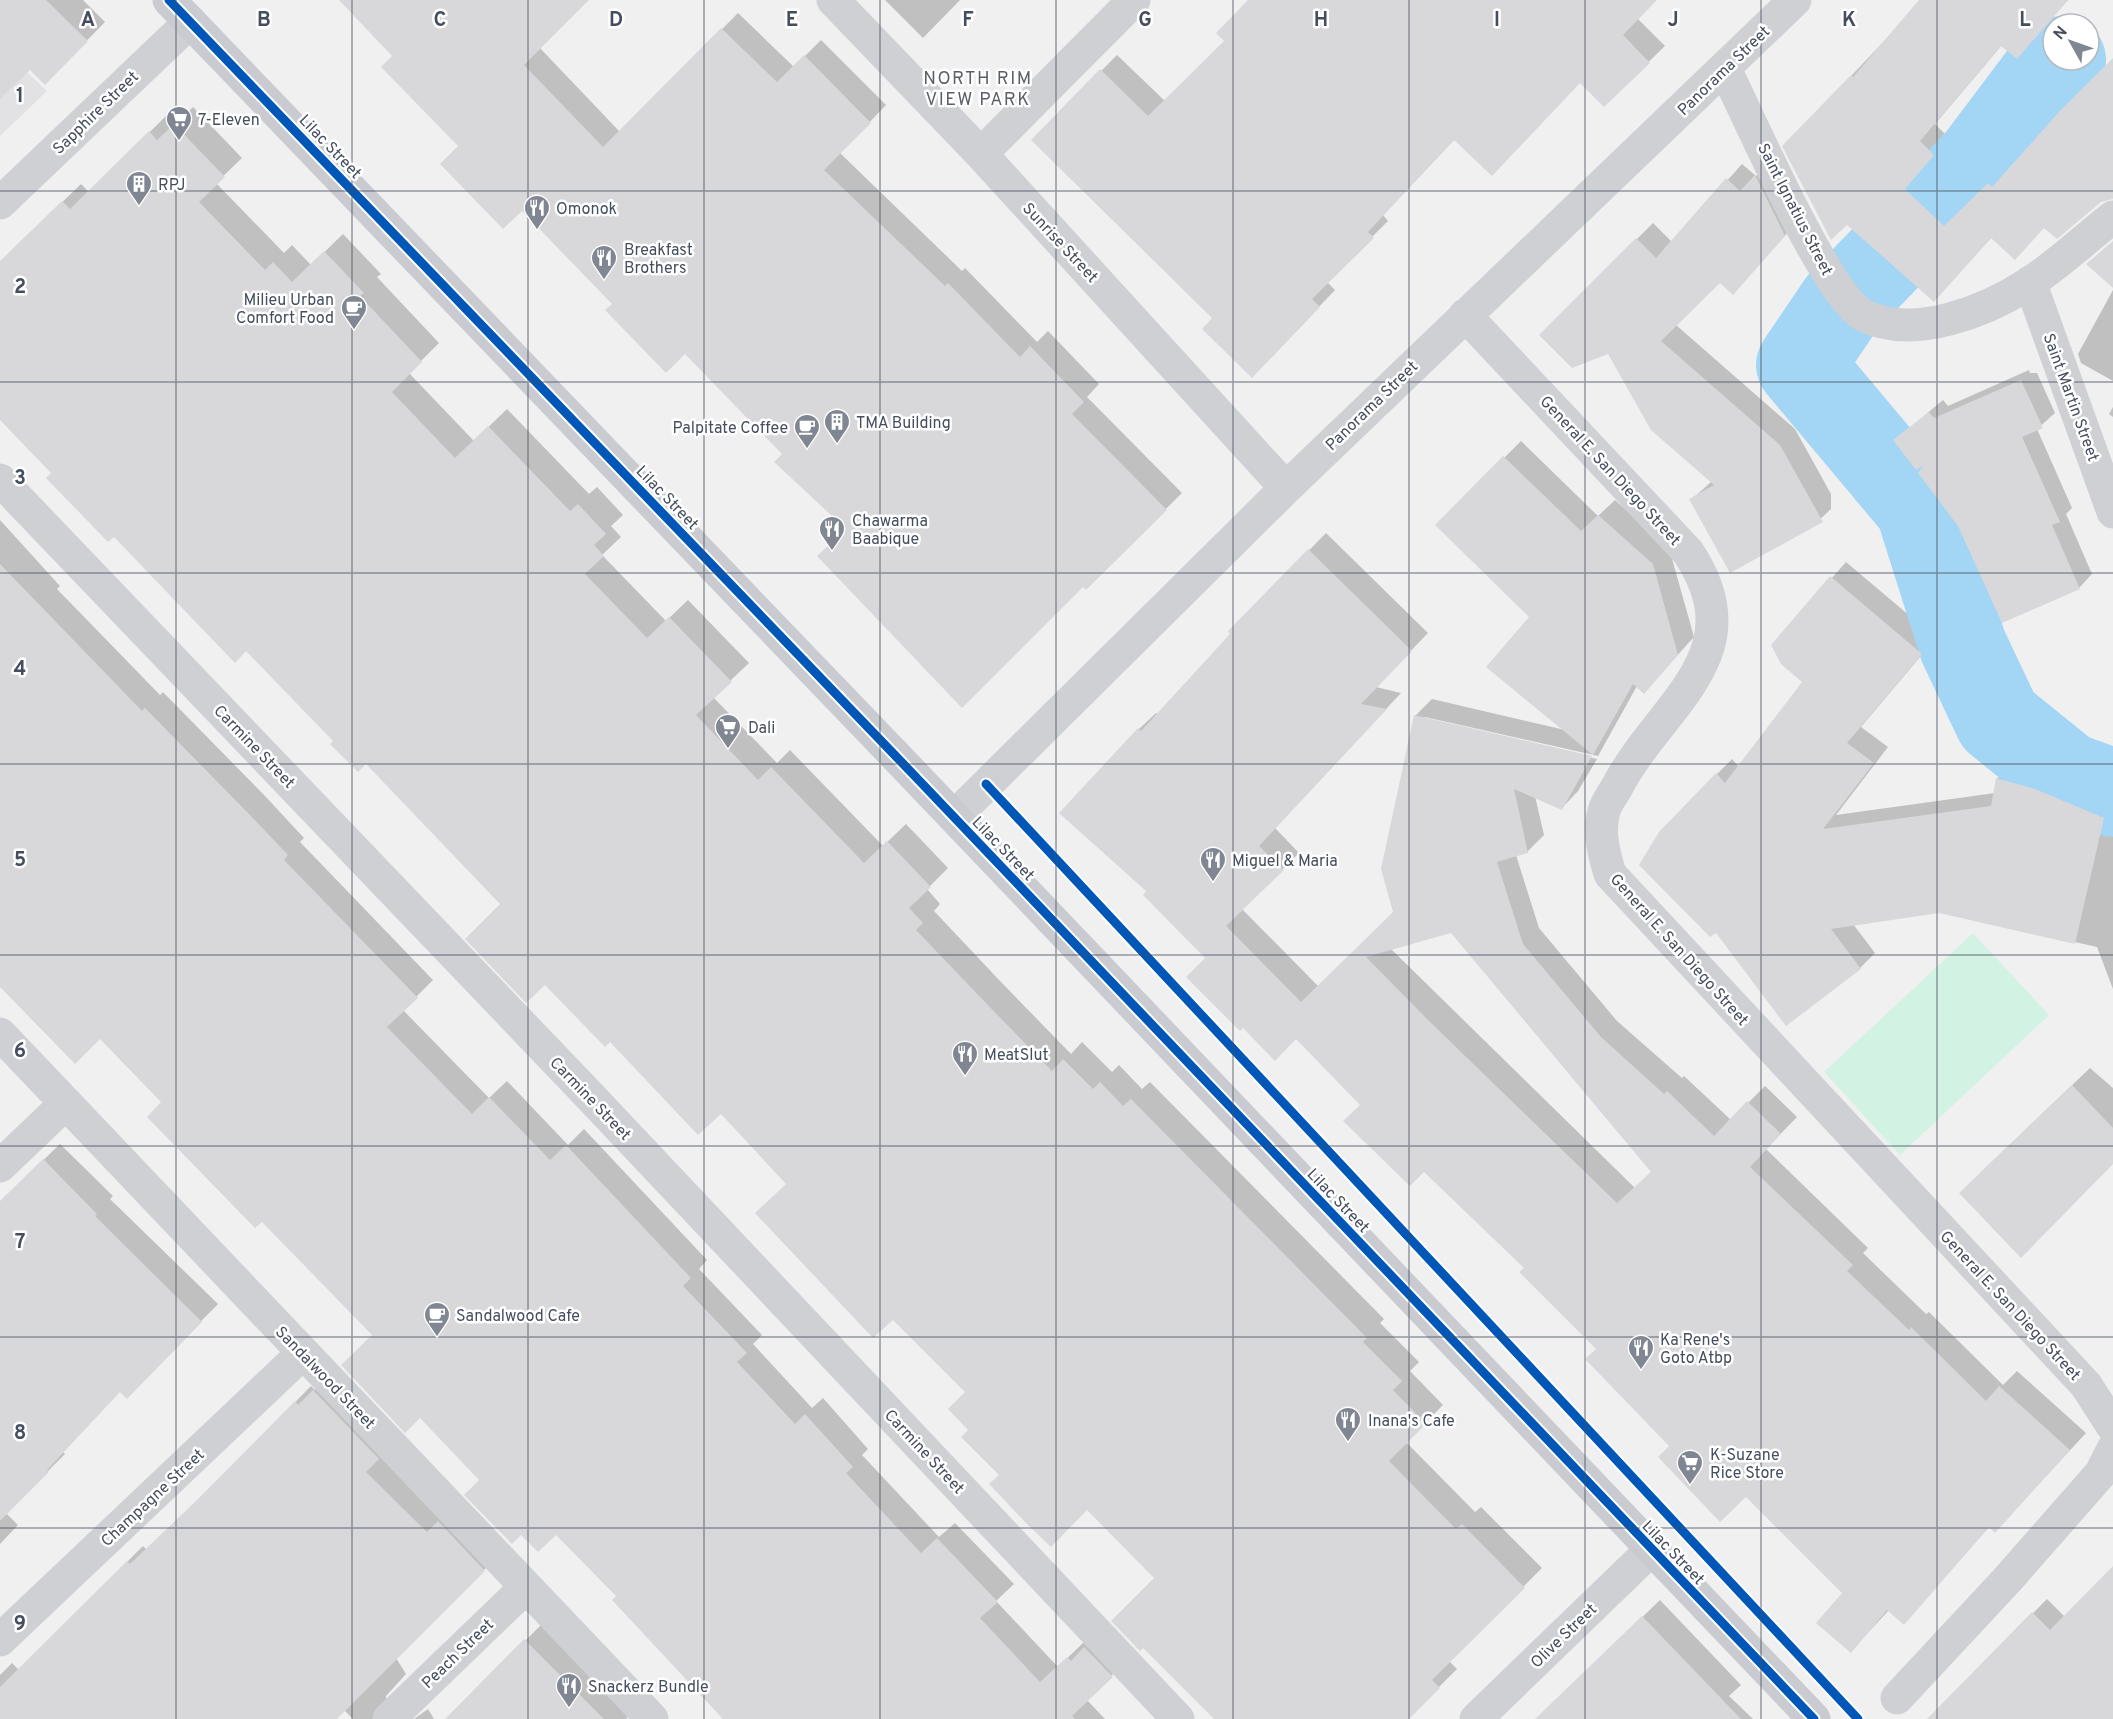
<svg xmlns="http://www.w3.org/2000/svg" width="2113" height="1719" viewBox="0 0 2113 1719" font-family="Overpass,sans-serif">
  <rect width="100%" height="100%" fill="#f1f0f0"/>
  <path fill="#e2e1e3" d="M0,47L47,91L0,136Z"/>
  <path fill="#d2f2e3" d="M1973,933L2049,1015L1900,1155L1824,1072Z"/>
  <path fill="#0003" fill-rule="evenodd" d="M0,0H83L105,22L63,65L30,68L0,97Z
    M341,0H587L539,47L620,132L738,13L794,67L821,40L886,105L840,153L962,271L965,268L1037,342L1048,331L1099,384L1087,397L1182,493L1086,588L1083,585L847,528L784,454L686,352L614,304L460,146L394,56Z
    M885,0H960L923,38Z
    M1250,0H1655L1637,18L1665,46L1604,105L1580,81L1455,139L1383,215L1388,221L1327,282L1335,290L1268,360L1214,318L1033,140L1117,55L1165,101L1226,41Z
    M1923,0H2068L2016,57L2002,45L1935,124L1949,138L1919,173L1961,211L2005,169L2008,172L2113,60V187L2045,226L1992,237L1949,284L1784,147Z
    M193,107L242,158L216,183L284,253L292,245L311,265L343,234L381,274L377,277L439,343L409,373L474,441L507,409L589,494L597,487L623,515L611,526L621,537L602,555L666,621L688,600L749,663L713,697L777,763L790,750L883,846L906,824L948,868L927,889L940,904L934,911L1001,982L1071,1054L1082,1042L1112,1072L1119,1065L1142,1089L1150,1082L1384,1319L1380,1323L1419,1362L1410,1371L1443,1405L1406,1442L1475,1512L1481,1507L1542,1568L1449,1661L1457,1669L1407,1719H1216L1156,1578L1087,1508L1001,1474L970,1430L967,1392L788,1183L721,1112L502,904L366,762L335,741L247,649L53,473L0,418V262L81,184L89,192L168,114L176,124Z
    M1771,162L1800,219L1733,293L1720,281L1676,325L1795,429L1831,494V509L1815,524L1691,500L1712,481L1609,352L1541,335L1653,223L1672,242L1742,164L1756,176Z
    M2113,290V381L2081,363L2078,354Z
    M2029,370L2030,373H2037L2055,413L2037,429L2072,508L2066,514L2092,574L2079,588L1930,461L1895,440L1943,400L1948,406Z
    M2113,407V417L2109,414Z
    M1521,441L1598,516L1615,500L1669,548L1694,637L1644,692L1637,686L1598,756L1425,717V720L1597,759L1578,791L1562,808L1535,796L1544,835L1527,852L1516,855L1539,928L1617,1021L1682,1078L1684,1076L1731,1120L1765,1086L1797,1117L1766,1149L1868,1248L1863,1253L1926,1314L1929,1312L2003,1385L2017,1371L2086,1433L1995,1531L1990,1526L1904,1623L1889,1610L1851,1651L1844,1593L1746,1495L1671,1446L1598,1349L1526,1268L1296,1037L1207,958L1148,891L1139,729L1156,713L1158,715L1233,634L1230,631L1326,533L1428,633L1376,687L1401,693L1275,828L1299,853L1242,909L1319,987L1395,912L1415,716L1432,699L1565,730L1531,616L1437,525ZM1452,931L1652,1171L1635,1188L1390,948Z
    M0,520L60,586L57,589L160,695L163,692L265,796L304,838L300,842L433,980L403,1010L489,1098L507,1081L568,1145L584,1129L707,1260L699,1269L762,1335L753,1344L812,1408L823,1398L868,1449L862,1455L939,1537L955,1523L1014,1584L996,1601L1058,1667L1085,1641L1128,1659L1087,1700L1105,1719H723L618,1596L556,1533L481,1480L373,1335L163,1102L100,1037L0,985Z
    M1846,562L1936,638L1861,727L1888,747L1836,815L1995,793L1997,779L2012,764L2050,774L2113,801V989L2097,947L1939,912L1853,924L1875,953L1860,968L1787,1024L1717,774L1732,759L1739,767L1804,682L1772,646Z
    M2090,1068L2113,1088V1162L1980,1173Z
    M60,1144L113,1196L110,1199L218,1304L127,1396L121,1390L63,1452L65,1454L6,1513L18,1525L0,1544V1202Z
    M330,1376L500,1554L396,1658L406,1674L386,1696V1707L395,1719H353L344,1710L335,1719H0V1675L12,1663L19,1670L143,1546L147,1550L211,1488L311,1386L315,1390Z
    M2113,1568V1719H1929L2047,1599L2065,1617Z
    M1660,1600L1741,1685L1729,1696L1753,1719H1537Z
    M541,1625L631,1714L626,1719H447Z
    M428,1709L434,1719H414Z"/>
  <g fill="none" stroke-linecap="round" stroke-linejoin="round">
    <path stroke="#a3d5f4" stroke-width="88" d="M2062,60L2050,67L1980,160L1842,303L1800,365L1919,507L1963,646L1998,720L2067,776L2113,793"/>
  </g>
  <path fill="#d8d8da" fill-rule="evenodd" d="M0,0H46L88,41L45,85L30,70L0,99Z
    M339,0H589L524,65L603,147L721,28L777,82L804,55L871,123L824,170L945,286L948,283L1020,357L1030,346L1084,402L1072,414L1167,510L1086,590L1083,587L962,708L817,556L846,529L774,462L782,454L685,354L666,373L605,310L612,304L522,211L503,229L440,164L458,146L381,67L392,56Z
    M1248,0H1657L1623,35L1650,63L1604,107L1580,83L1492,176L1454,140L1368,232L1374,238L1312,299L1320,307L1252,378L1202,329L1212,318L1031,140L1100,69L1148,116L1224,41L1216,33Z
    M1919,0H2068L2017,59L2001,46L1920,141L1934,155L1905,189L1944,226L1988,183L1992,187L2059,112L2113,58V199L2101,202L2057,239L2044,228L2015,260L1991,238L1934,302L1847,225L1831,240L1782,146L1851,75L1853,77Z
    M174,124L225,177L199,202L265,270L273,262L292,282L324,251L364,293L360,296L422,362L392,392L455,458L488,426L570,511L578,504L606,534L594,545L604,556L585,574L647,638L669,617L732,682L696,715L758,780L771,767L864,863L887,841L931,887L909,908L923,923L916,930L983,1000L1052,1071L1063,1059L1093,1089L1100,1082L1123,1106L1131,1099L1367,1338L1363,1342L1402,1381L1393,1390L1426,1424L1389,1461L1456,1529L1462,1524L1525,1588L1432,1680L1440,1688L1409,1719H1214L1143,1648L1140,1651L1111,1621L1154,1578L1087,1510L1051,1547L1025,1522L989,1484L999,1475L961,1437L968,1430L948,1409L965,1392L893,1320L873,1338L755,1213L786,1184L721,1114L698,1135L610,1042L605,1047L545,985L526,1003L465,939L500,904L366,764L358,772L330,744L333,741L246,651L235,663L114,537L108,542L46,478L51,473L0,420V261L62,201L70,209L149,131L157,140Z
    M1755,175L1785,236L1733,295L1720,283L1661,341L1780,445L1823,522L1730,573L1689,499L1714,485L1651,430L1608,354L1572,368L1539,335L1636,238L1656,258L1726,178L1740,191Z
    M2113,241V288L2086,264Z
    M2021,380L2043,428L2022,437L2060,522L2052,525L2080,589L2002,623L1958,526L1918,473L1924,465L1916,470L1893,440L1929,412L1934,418Z
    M1503,456L1581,531L1598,515L1653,564L1678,655L1644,694L1633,684L1593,755L1486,667L1529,617L1435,525Z
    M1308,549L1412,651L1361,704L1387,709L1259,846L1284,870L1226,926L1301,1002L1393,912L1381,869L1414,715L1592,756L1562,810L1514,789L1528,853L1497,862L1523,944L1601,1037L1664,1094L1667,1091L1714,1136L1747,1101L1781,1134L1750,1167L1853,1265L1847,1271L1909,1330L1911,1327L1986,1401L1999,1386L2070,1450L1995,1533L1989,1527L1904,1625L1887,1610L1851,1653L1816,1623L1842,1593L1746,1497L1720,1522L1658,1457L1669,1446L1585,1359L1596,1349L1519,1272L1524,1268L1424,1172L1410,1186L1343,1121L1360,1105L1296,1039L1275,1061L1243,1028L1240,1031L1186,977L1205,958L1143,895L1146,891L1059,813L1138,728L1141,731L1230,634L1228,631ZM1451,933L1651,1172L1617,1203L1428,1020L1366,957Z
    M0,564L142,711L145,708L248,813L288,855L284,860L418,998L387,1027L472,1114L489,1097L550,1160L566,1145L691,1278L683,1286L747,1353L737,1362L795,1424L805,1414L853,1467L846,1473L921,1553L937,1538L998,1602L980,1618L1040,1682L1067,1657L1071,1661L1084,1647L1113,1677L1072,1716L1075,1719H723L612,1600L616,1596L556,1535L538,1552L521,1535L512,1544L464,1495L479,1480L420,1418L405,1433L341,1365L372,1335L262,1222L255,1228L147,1117L161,1102L100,1039L75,1064L0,987Z
    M1830,576L1922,654L1847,743L1874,763L1823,829L1991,806L1996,778L2035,789L2104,818L2075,944L1939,913L1831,929L1861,969L1786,1026L1716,933L1710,937L1639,865L1659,832L1716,773L1725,783L1802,682L1781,664L1771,645Z
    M2072,1085L2113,1128V1164L2021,1258L1959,1193Z
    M43,1159L97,1214L95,1216L202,1322L127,1399L120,1392L47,1470L49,1472L0,1521V1201Z
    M313,1390L379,1459L366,1472L427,1532L438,1521L485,1571L337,1719H0V1687L127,1561L130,1564L197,1500L295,1401L298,1405Z
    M2113,1566V1719H1927L2032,1612L2050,1630Z
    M1642,1616L1741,1719H1535Z
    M524,1639L604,1719H445Z"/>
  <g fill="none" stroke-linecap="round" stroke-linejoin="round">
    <path stroke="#ced0d4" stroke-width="33" d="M833,0L981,154L1286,488
      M1725,69C1748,115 1826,295 1863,315C1913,341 1987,311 2031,282C2060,263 2086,238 2113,217
      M981,154L1134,0
      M0,203L190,22
      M2030,282L2113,512
      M1465,315L1688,552C1757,655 1660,704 1617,787C1613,794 1606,803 1604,811C1598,832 1604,854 1610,874L2086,1385L2113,1427
      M0,480L586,1092L1178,1719
      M954,817L1286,488L1795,0
      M0,1034L652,1719
      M0,1166L66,1103
      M0,1640L303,1353
      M1897,1698L2007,1580L2101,1473L2113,1449
      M389,1719L526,1587
      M1476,1719L1651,1550"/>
    <path stroke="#c9cbd1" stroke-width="33" d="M169,0L911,772L1814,1719"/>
    <defs>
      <path id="cycleway" d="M169,0L911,772L1814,1719
        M986,784L1858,1719"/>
    </defs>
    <use href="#cycleway" stroke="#fff" stroke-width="13"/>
    <use href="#cycleway" stroke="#0057b8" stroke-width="9"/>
  </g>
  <path fill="none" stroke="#454e5f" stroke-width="1.5" stroke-opacity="0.55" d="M176,0V1719M352,0V1719M528,0V1719M704,0V1719M880,0V1719M1056,0V1719M1233,0V1719M1409,0V1719M1585,0V1719M1761,0V1719M1937,0V1719M0,191H2113M0,382H2113M0,573H2113M0,764H2113M0,955H2113M0,1146H2113M0,1337H2113M0,1528H2113"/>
  <defs>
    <symbol id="supermarket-pin" viewBox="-11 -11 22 30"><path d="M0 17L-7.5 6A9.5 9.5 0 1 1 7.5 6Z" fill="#818792" stroke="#fff"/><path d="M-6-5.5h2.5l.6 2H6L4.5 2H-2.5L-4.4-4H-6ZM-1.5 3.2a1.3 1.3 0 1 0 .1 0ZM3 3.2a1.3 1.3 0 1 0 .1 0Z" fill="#fff"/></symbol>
    <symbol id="building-pin" viewBox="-11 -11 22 30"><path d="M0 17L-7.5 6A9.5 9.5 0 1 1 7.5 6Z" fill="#818792" stroke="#fff"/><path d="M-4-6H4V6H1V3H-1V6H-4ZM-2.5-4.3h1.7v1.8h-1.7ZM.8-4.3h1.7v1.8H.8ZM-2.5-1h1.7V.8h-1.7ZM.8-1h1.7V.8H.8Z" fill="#fff"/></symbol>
    <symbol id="restaurant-pin" viewBox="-11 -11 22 30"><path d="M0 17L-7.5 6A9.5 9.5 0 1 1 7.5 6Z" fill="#818792" stroke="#fff"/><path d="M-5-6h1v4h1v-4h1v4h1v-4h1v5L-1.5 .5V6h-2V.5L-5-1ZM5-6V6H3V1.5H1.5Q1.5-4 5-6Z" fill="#fff"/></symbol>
    <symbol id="cafe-pin" viewBox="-11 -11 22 30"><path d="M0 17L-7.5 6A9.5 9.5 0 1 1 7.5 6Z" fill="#818792" stroke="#fff"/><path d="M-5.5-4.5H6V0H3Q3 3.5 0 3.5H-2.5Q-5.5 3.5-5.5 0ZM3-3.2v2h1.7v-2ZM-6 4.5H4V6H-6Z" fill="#fff"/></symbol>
  </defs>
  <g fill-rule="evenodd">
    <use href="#supermarket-pin" x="164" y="104" width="30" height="40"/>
    <use href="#building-pin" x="124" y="169" width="30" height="40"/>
    <use href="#restaurant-pin" x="522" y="193" width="30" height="40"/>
    <use href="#restaurant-pin" x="589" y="243" width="30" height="40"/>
    <use href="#cafe-pin" x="339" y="293" width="30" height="40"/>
    <use href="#building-pin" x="822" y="407" width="30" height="40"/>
    <use href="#cafe-pin" x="792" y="412" width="30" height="40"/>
    <use href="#restaurant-pin" x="817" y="514" width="30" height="40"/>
    <use href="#supermarket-pin" x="713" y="712" width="30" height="40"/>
    <use href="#restaurant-pin" x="1198" y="845" width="30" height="40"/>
    <use href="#restaurant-pin" x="950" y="1039" width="30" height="40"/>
    <use href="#cafe-pin" x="422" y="1300" width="30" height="40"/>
    <use href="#restaurant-pin" x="1626" y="1333" width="30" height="40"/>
    <use href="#restaurant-pin" x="1333" y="1405" width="30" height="40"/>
    <use href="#supermarket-pin" x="1675" y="1448" width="30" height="40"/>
    <use href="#restaurant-pin" x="554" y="1671" width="30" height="40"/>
  </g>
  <g text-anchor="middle" stroke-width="5" stroke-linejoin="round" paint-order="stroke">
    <g font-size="16" fill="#454e5f" stroke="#fff">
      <text transform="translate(1723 70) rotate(-44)" y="6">Panorama Street</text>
      <text transform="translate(95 112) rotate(-44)" y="6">Sapphire Street</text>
      <text transform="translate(331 146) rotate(46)" y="6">Lilac Street</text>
      <text transform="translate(1796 209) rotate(63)" y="6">Saint Ignatius Street</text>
      <text transform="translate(1061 242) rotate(47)" y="6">Sunrise Street</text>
      <text transform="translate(2072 397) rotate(70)" y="6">Saint Martin Street</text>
      <text transform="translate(1371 405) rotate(-44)" y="6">Panorama Street</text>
      <text transform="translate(1611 470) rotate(47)" y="6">General E. San Diego Street</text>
      <text transform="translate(668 497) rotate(46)" y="6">Lilac Street</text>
      <text transform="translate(255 746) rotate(46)" y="6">Carmine Street</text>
      <text transform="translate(1004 848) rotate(46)" y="6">Lilac Street</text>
      <text transform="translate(1680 949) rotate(48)" y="6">General E. San Diego Street</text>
      <text transform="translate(591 1098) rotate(46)" y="6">Carmine Street</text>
      <text transform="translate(1339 1200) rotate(46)" y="6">Lilac Street</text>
      <text transform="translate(2011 1305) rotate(47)" y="6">General E. San Diego Street</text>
      <text transform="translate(326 1377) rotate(46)" y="6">Sandalwood Street</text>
      <text transform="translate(925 1451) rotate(47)" y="6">Carmine Street</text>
      <text transform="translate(152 1497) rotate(-43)" y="6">Champagne Street</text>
      <text transform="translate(1674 1552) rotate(46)" y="6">Lilac Street</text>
      <text transform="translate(1563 1635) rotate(-44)" y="6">Olive Street</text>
      <text transform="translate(457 1653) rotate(-44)" y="6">Peach Street</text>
    </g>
    <g font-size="16" fill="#454e5f" stroke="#fff" text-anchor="start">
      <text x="198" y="125">7-Eleven</text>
      <text x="158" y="190">RPJ</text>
      <text x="556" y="214">Omonok</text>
      <text x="624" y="255">Breakfast<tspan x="624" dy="18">Brothers</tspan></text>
      <text x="334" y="305" text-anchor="end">Milieu Urban<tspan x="334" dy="18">Comfort Food</tspan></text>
      <text x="856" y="428">TMA Building</text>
      <text x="788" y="433" text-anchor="end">Palpitate Coffee</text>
      <text x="852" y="526">Chawarma<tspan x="852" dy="18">Baabique</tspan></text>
      <text x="748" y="733">Dali</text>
      <text x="1232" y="866">Miguel &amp; Maria</text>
      <text x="984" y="1060">MeatSlut</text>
      <text x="456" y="1321">Sandalwood Cafe</text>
      <text x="1660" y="1345">Ka Rene's<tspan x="1660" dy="18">Goto Atbp</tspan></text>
      <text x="1368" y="1426">Inana's Cafe</text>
      <text x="1710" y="1460">K-Suzane<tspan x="1710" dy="18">Rice Store</tspan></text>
      <text x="588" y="1692">Snackerz Bundle</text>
    </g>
    <g font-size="18" letter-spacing="1.5" fill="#5b5e65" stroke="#fff">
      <text x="978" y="84">NORTH RIM<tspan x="978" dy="21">VIEW PARK</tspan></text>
    </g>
  </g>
  <g font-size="20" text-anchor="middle" font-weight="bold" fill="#454e5f" stroke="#fff" stroke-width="5" stroke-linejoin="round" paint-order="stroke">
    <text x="88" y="26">A</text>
    <text x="264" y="26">B</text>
    <text x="440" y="26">C</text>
    <text x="616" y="26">D</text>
    <text x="792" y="26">E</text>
    <text x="968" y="26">F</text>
    <text x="1145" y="26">G</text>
    <text x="1321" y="26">H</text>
    <text x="1497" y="26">I</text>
    <text x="1673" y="26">J</text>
    <text x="1849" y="26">K</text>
    <text x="2025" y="26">L</text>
    <text x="20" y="102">1</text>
    <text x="20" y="293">2</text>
    <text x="20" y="484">3</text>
    <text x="20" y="675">4</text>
    <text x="20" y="866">5</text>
    <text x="20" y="1057">6</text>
    <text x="20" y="1248">7</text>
    <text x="20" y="1439">8</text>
    <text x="20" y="1630">9</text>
  </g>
  <g transform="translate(2071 42) rotate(310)"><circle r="28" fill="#ffffff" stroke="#b5b8bf" stroke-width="1.5"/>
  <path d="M0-4.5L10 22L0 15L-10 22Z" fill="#818792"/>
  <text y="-9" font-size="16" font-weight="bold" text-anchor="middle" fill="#454e5f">N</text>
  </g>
</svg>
